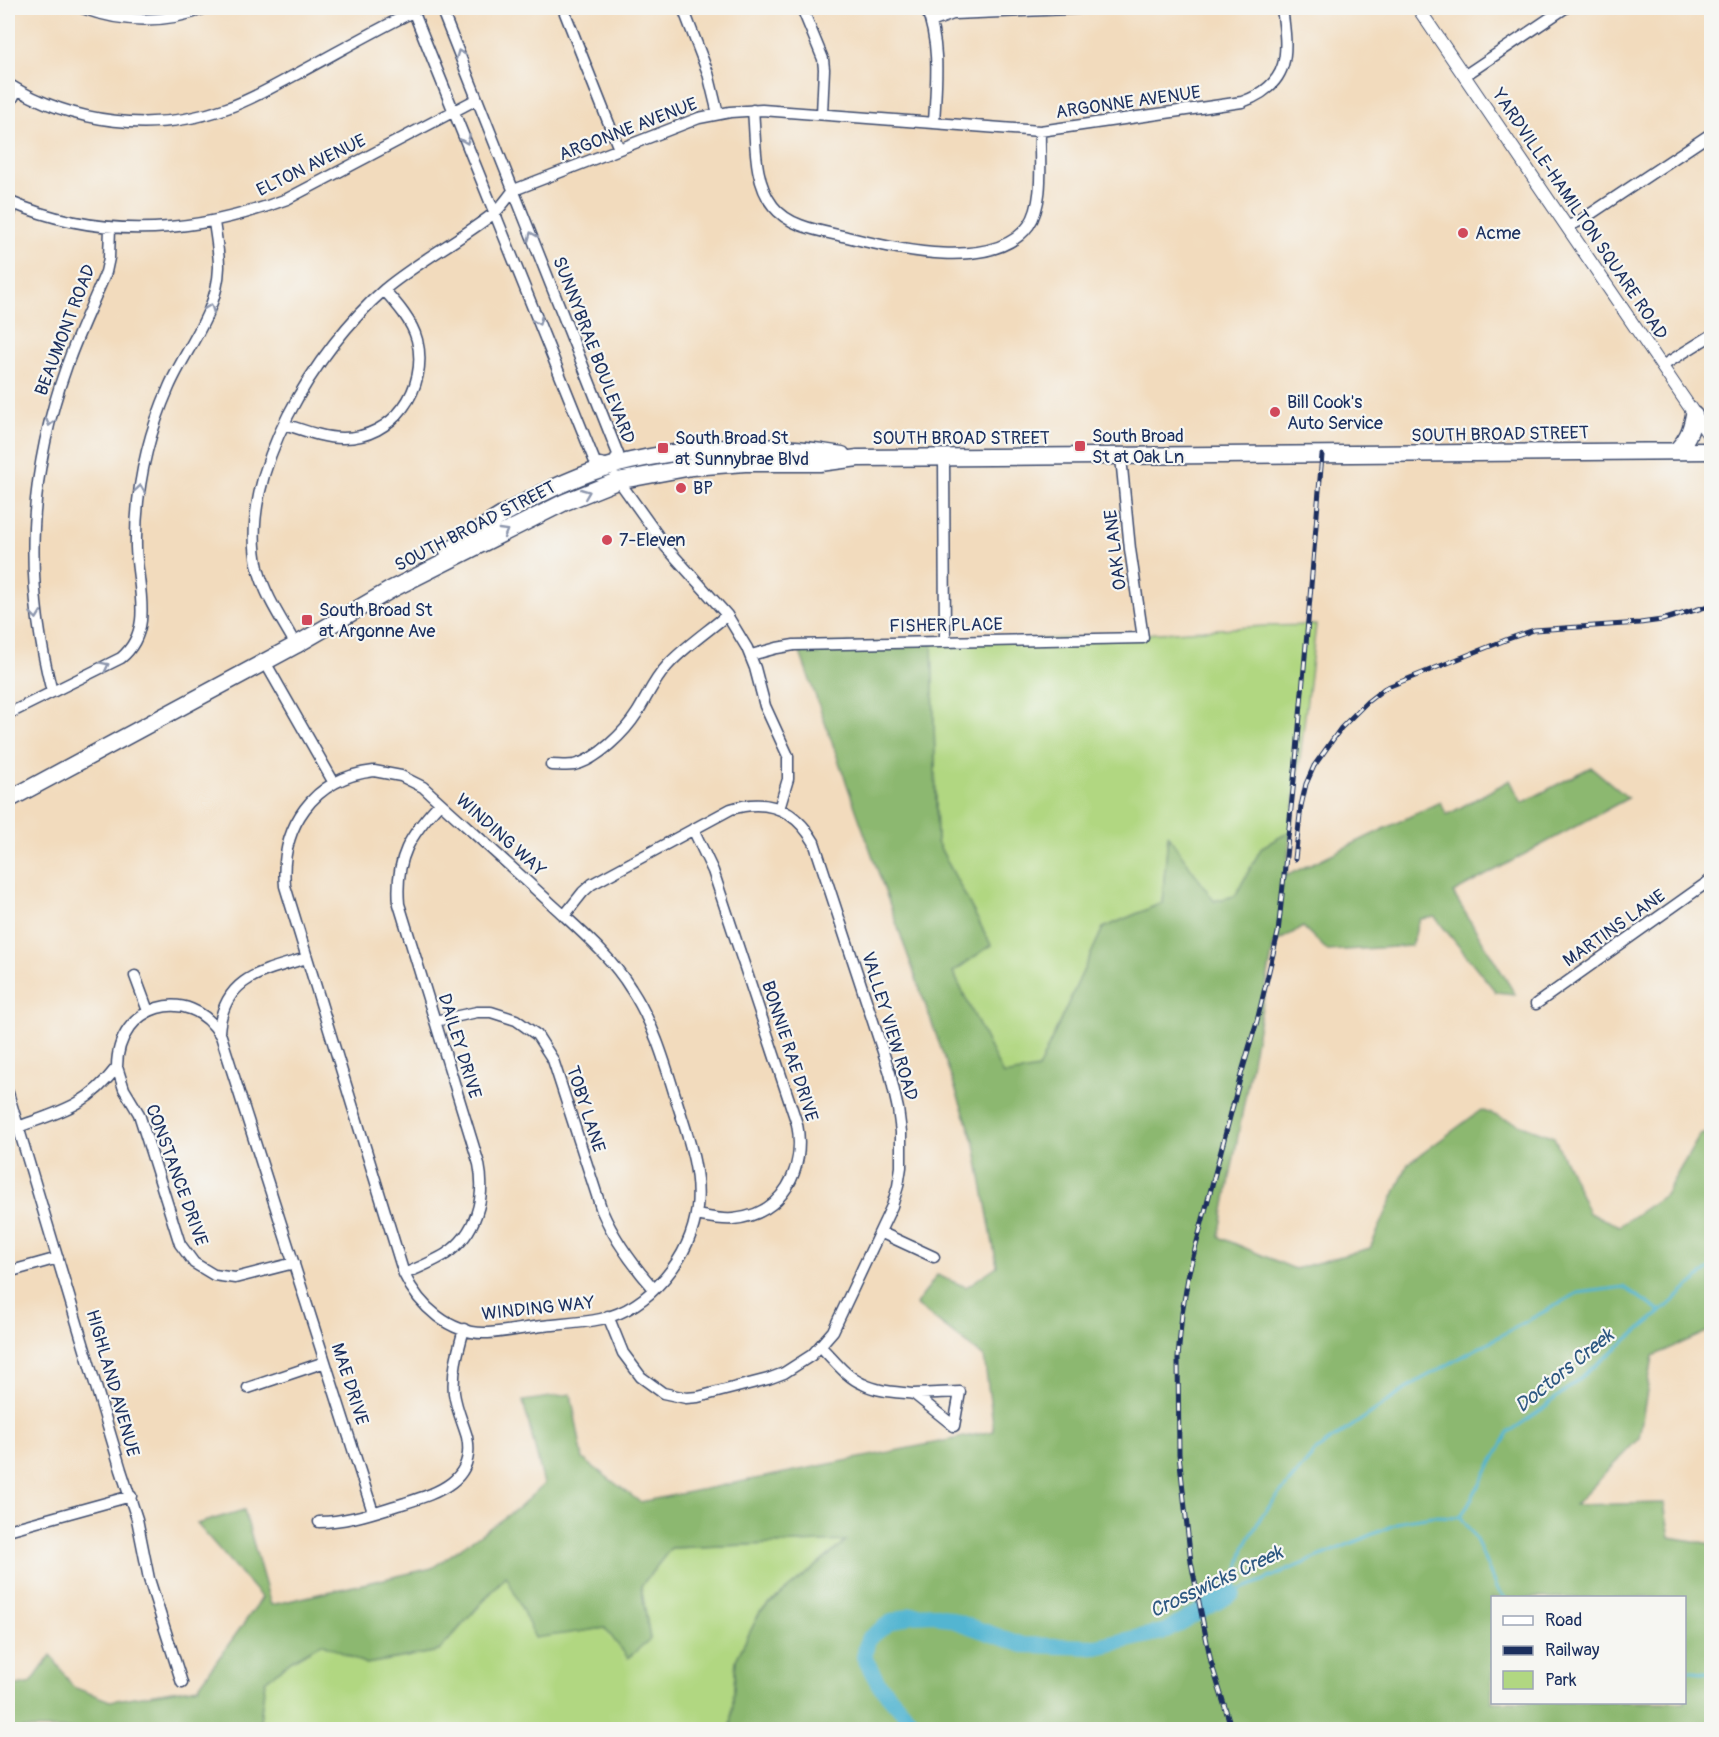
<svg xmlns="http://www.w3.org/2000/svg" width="1719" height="1737" viewBox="0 0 1719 1737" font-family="Pangolin,sans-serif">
  <rect width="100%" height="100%" fill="#f6f6f2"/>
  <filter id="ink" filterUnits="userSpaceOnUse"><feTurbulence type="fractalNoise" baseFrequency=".0167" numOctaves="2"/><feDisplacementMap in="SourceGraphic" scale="12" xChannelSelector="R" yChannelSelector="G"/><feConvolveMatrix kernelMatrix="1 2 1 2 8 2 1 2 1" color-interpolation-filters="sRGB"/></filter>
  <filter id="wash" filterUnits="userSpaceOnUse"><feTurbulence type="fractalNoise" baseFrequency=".008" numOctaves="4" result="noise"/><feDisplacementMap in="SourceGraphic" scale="24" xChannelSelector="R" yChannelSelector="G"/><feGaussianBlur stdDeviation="1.35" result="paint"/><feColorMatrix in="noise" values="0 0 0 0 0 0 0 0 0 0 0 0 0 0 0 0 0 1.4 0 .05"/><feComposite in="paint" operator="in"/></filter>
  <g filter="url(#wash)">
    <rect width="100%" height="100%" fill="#f2dbbd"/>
    <path fill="#b1d781" stroke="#668370" stroke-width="1.5" d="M1316,625L1291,831L1262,847L1235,896L1213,901L1168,836L1162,903L1103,928L1038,1069L1003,1076L953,972L991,945L937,842L932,642L1083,638L1264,626Z
      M847,1541L760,1612L736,1660L731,1729L259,1730L265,1681L292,1660L322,1643L366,1664L439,1651L507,1575L535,1637L605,1628L650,1639L641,1586L671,1548Z"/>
    <path fill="#8cb86f" stroke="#547466" stroke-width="1.5" fill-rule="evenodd" d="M932,642L937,842L991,945L953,972L1003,1075L1038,1069L1103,928L1162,903L1168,835L1214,901L1235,896L1262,847L1291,831L1286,876L1440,802L1447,815L1510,780L1522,803L1591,767L1628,798L1453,893L1515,994L1496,992L1435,917L1420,919L1411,946L1328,951L1303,927L1274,943L1219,1237L1295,1269L1370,1248L1408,1164L1481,1110L1554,1137L1589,1213L1619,1226L1665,1195L1700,1135L1711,1132V1330L1653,1356L1639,1438L1575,1505L1664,1503L1670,1537L1711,1544V1729H731L736,1660L760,1612L846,1541L671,1548L641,1586L650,1639L628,1658L605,1628L535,1638L506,1575L439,1651L366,1664L322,1643L292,1660L265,1681L259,1729H8V1688L31,1683L51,1655L73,1687L110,1701L198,1687L262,1598L197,1524L244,1510L271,1605L432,1568L518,1508L544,1484L523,1401L571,1394L583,1459L640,1502L994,1431L984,1357L916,1305L937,1275L966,1287L997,1266L975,1144L797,644ZM1492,1598H1684V1702H1492Z"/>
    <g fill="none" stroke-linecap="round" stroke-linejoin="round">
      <path stroke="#52b5d1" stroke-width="3" d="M1461,1517L1509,1432L1541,1410L1661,1312L1712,1266
        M1233,1593L1244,1548L1262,1515L1317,1450L1418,1381L1578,1293L1624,1287L1661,1312
        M1233,1593L1406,1520L1433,1516L1461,1517L1476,1539L1496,1588L1505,1598
        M1684,1670L1712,1673"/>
      <path stroke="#52b5d1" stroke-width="16" d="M919,1730L878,1683L864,1657L868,1639L889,1623L911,1615L935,1614L1023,1645L1097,1647L1166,1631L1233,1593"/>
    </g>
  </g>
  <g filter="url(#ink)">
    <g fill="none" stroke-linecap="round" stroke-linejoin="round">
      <defs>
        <path id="minor" d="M82,8C123,23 164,24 206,8
          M412,8L595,462L610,465
          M441,8L618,454L613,466
          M563,8L619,149
          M683,8L708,73L718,114
          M802,8L823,59L824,69L822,114
          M926,8C941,45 936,84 934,123
          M931,22L953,14L1093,8
          M1464,76L1565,8
          M8,84C73,124 154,134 227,108C251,100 274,86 297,74C338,52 379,28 421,8
          M8,107L17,90
          M753,110C756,141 753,181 773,206C790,228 822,231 847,237C894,249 995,273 1029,225C1045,202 1039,159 1040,131
          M8,201C100,241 195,234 287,199L477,99
          M8,220L13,204
          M1568,226L1580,221L1712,133
          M1662,366L1712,335
          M284,424C303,430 323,438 342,438C393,439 429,388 417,340C412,321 397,304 384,290
          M944,458L945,641
          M616,477L666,547L727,615L747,648L755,668L765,706L788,756V779L779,809
          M296,645C282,620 265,596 258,568C237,474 317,348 385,289C419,261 458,241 493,214C501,208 507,198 514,190L699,118L730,112L762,110L1040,131L1242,102C1292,84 1288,52 1282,8
          M751,655L777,648L794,645L1143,638L1130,549L1121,457
          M265,662L334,783
          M52,692C23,580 28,474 67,365C78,333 93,303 106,272L109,258L110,227
          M8,714L121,658C155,630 137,586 136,547C135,493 147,437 169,387C186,348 218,312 219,267C219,252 216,237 214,222
          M551,765C558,765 567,766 574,765C597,760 625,732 637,713C647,697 654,680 667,666C684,647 707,632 727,615
          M374,771L401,776L423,787C468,828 513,868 557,909C584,934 612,958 631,989C654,1024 665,1063 677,1102C688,1137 701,1171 697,1208C691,1257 650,1308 601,1319C582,1323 561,1324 542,1326C524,1328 506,1332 488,1333C450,1335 419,1306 404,1274L285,886C280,827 313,778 374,771Z
          M693,829L713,871L797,1124C806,1169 783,1215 733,1219C720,1220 708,1217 696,1215
          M564,916L583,892L592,884L731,809C767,798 795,809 814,842L890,1073L898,1109L901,1132V1167L898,1186L892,1206L833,1331L812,1355L784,1373L768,1379L698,1397L686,1398L663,1393L641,1377L623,1353L608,1316
          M135,976L148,1011
          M1536,1004L1712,879
          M435,1021L477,1012H491L516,1020L537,1035L553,1060L602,1211C615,1241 633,1265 654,1289
          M219,1032C223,977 263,971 307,958
          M117,1067L124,1089L139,1114L180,1244L194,1263L214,1275L235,1278L294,1263
          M8,1093L121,1470L137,1519L149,1579L182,1683
          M18,1127C62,1111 87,1106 117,1067C117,1005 190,982 221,1036L373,1512
          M880,1232L934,1257
          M8,1272L58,1258
          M404,1274C418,1268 433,1262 446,1254C476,1234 486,1198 479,1164L399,904C395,858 410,835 440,803
          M821,1347C834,1360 846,1377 863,1384C878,1392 898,1392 914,1394
          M248,1388L325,1362
          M960,1392L954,1426L914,1394Z
          M319,1522C349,1522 377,1511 405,1503C437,1493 476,1481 467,1437C463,1423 456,1408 454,1393C452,1371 458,1351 464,1329
          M8,1530L131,1496"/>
        <path id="tertiary" d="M1418,8L1712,440"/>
        <path id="primary" d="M1676,451C1687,440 1691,431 1694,415
          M448,552C469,537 490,521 513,509C543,492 581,474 614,465C688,446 767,442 842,455
          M8,800L296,645L392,589L565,502L617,481L692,467L745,463H820L858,458L1712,451"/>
      </defs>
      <use href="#minor" stroke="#3b496c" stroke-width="13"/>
      <use href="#tertiary" stroke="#3b496c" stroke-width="14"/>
      <use href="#primary" stroke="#3b496c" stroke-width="19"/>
      <use href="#minor" stroke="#fff" stroke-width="10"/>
      <use href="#tertiary" stroke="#fff" stroke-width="12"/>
      <use href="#primary" stroke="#fff" stroke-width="16"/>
      <defs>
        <path id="rail" d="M1295,859L1301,806L1306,784L1314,766L1341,728L1367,702L1385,688L1508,639L1534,630L1640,623L1662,620L1712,605
          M1232,1730L1211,1662L1191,1562L1179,1454L1178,1358L1182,1313L1189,1272L1241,1075L1257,1021L1278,933L1297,751L1322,455"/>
      </defs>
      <use href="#rail" stroke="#1b2f5e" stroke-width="5"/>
      <use href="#rail" stroke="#f6f6f2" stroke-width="3" stroke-dasharray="9" stroke-linecap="butt"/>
    </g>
    <defs><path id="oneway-chevron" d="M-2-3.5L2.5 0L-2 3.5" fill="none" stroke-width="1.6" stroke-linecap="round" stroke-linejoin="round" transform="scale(1.5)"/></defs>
    <g stroke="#8d97ae">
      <use href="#oneway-chevron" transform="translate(460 54) rotate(-112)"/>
      <use href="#oneway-chevron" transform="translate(466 140) rotate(68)"/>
      <use href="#oneway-chevron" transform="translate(532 236) rotate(-112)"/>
      <use href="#oneway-chevron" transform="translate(210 308) rotate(-69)"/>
      <use href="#oneway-chevron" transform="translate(538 321) rotate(68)"/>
      <use href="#oneway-chevron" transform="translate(50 422) rotate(104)"/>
      <use href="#oneway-chevron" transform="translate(140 489) rotate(-82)"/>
      <use href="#oneway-chevron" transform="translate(586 493) rotate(-22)"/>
      <use href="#oneway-chevron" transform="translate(504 532) rotate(-30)"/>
      <use href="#oneway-chevron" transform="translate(36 615) rotate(83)"/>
      <use href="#oneway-chevron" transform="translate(105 666) rotate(-27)"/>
    </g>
  </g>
  <g fill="#d1495b" stroke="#f6f6f2" stroke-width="2">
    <circle cx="1463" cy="233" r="6"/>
    <circle cx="1275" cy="412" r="6"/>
    <rect x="1074" y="440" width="12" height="12" rx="3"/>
    <rect x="657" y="442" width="12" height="12" rx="3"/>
    <circle cx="681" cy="488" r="6"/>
    <circle cx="607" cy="540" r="6"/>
    <rect x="301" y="614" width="12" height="12" rx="3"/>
  </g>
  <g text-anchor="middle" stroke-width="4.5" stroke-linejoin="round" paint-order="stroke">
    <g font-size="18" fill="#1b2f5e" stroke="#f6f6f2">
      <text transform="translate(1128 102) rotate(-8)" y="6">ARGONNE AVENUE</text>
      <text transform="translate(628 129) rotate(-21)" y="6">ARGONNE AVENUE</text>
      <text transform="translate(311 165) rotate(-26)" y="6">ELTON AVENUE</text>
      <text transform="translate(1580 214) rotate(56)" y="6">YARDVILLE-HAMILTON SQUARE ROAD</text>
      <text transform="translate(65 330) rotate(-69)" y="6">BEAUMONT ROAD</text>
      <text transform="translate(594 350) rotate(69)" y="6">SUNNYBRAE BOULEVARD</text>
      <text transform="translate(1500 434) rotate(-1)" y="6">SOUTH BROAD STREET</text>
      <text x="961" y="444">SOUTH BROAD STREET</text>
      <text transform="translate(475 526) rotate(-27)" y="6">SOUTH BROAD STREET</text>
      <text transform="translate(1115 550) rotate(-97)" y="6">OAK LANE</text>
      <text transform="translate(946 625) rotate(-1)" y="6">FISHER PLACE</text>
      <text transform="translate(501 835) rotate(42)" y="6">WINDING WAY</text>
      <text transform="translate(1614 928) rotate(-35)" y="6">MARTINS LANE</text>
      <text transform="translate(890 1026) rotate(73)" y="6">VALLEY VIEW ROAD</text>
      <text transform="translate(460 1046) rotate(73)" y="6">DAILEY DRIVE</text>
      <text transform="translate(790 1051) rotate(72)" y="6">BONNIE RAE DRIVE</text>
      <text transform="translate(586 1109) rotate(72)" y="6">TOBY LANE</text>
      <text transform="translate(177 1175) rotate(70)" y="6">CONSTANCE DRIVE</text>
      <text transform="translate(538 1308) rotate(-6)" y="6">WINDING WAY</text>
      <text transform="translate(113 1383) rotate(74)" y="6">HIGHLAND AVENUE</text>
      <text transform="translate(350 1384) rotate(72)" y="6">MAE DRIVE</text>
    </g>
    <g font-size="18" fill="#1b2f5e" stroke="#f6f6f2" text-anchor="start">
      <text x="1475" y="239">Acme</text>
      <text x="1287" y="408">Bill Cook's<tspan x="1287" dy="21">Auto Service</tspan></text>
      <text x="1092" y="442">South Broad<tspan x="1092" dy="21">St at Oak Ln</tspan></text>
      <text x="675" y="444">South Broad St<tspan x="675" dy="21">at Sunnybrae Blvd</tspan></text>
      <text x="693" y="494">BP</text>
      <text x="619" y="546">7-Eleven</text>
      <text x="319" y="616">South Broad St<tspan x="319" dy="21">at Argonne Ave</tspan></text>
    </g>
    <g font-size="20" font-style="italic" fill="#2c5780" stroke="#f6f6f2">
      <text transform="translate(1564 1370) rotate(-39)" y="7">Doctors Creek</text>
      <text transform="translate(1216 1581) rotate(-25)" y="7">Crosswicks Creek</text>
    </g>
  </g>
  <rect width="1719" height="1737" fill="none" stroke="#f6f6f2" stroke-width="30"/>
  <rect x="1491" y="1596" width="195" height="108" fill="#f6f6f2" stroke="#9ea6b7" stroke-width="1.5"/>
  <rect x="1503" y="1616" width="30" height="9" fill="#ffffff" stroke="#9ea6b7" stroke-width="1.5"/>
  <text x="1545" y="1626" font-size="18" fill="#1b2f5e">Road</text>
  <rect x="1503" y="1646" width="30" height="9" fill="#1b2f5e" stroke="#9ea6b7" stroke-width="1.5"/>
  <text x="1545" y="1656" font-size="18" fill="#1b2f5e">Railway</text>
  <rect x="1503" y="1671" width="30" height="18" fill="#b1d781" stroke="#9ea6b7" stroke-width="1.5"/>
  <text x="1545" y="1686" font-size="18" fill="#1b2f5e">Park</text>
</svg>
